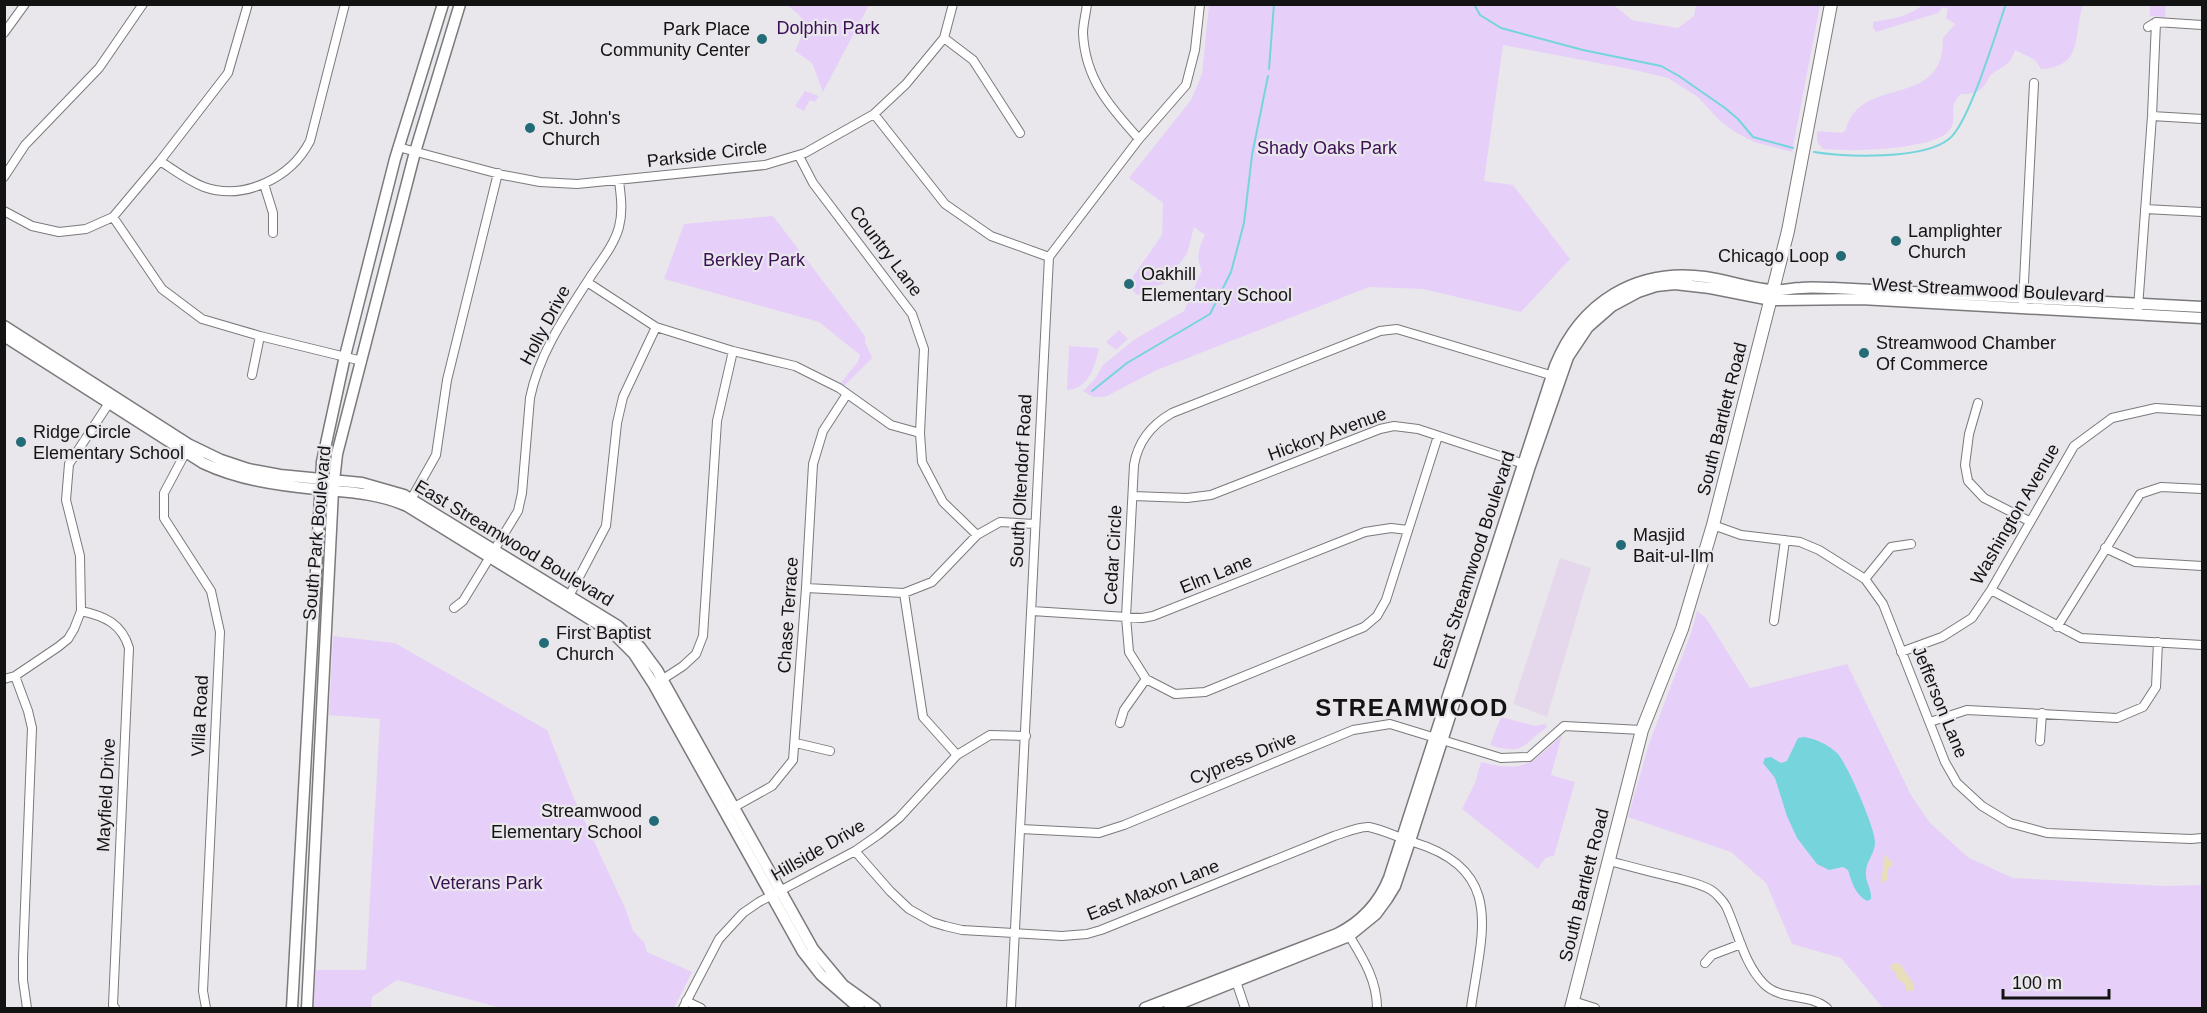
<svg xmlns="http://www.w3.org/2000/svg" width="2207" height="1013" viewBox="0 0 2207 1013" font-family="Arial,sans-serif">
  <rect width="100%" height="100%" fill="#e9e7eb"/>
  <path fill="#e6d8ec" d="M1560,558L1591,568L1547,717L1513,704Z"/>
  <path fill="#e6d0f9" d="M1923,4L2083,5C2073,33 2085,67 2041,69L2035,60L2015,50C2010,66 2003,66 1992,74C1990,75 1987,81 1986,83C1980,93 1972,94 1961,94C1945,109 1960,117 1949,131C1933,150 1848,152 1823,149L1817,142V131L1842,133L1846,130C1860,73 1944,112 1943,38L1955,24L1946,18L1948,9L1943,7L1938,13L1876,32L1873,28V22C1890,19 1910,17 1923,4Z
    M786,5H869L823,92L812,63L795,51C806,27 810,20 786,5Z
    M1614,5L1632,20L1678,28L1694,16L1696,5H1820L1792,152L1754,142L1735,132L1719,120L1698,97L1668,78L1630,69L1503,45L1484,181L1513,185L1570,259L1521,312L1423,289L1369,287L1157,370L1105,397H1093L1083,391L1095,379L1103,365L1135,339L1184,311L1202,270C1195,258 1199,247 1205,235L1194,227L1187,254L1164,283L1137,295L1127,285L1162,235L1163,203L1129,178L1191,100L1202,74L1209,5Z
    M2150,5H2166L2165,17L2150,16Z
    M805,91L819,96L815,102L810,100L804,111L795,106Z
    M773,216L865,336V342L872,358L842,388L838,386L858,362L860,355L819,322L664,279L684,224Z
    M1119,330L1128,339L1116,350L1106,342Z
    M1069,346L1099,348C1095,366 1089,389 1067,390Z
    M1697,611L1706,618L1750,688L1847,664L1911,795L1930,823L1969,858L2013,878L2164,886L2202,885V1008H1883L1841,958L1792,944L1766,883L1731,852L1628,817L1649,744L1691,633Z
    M333,636L395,643L547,730L573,796L626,910L633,931L644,942L647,952L692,972L674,1008H501L397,980L372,997L371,1008H313L316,970H366L380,719L329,715Z
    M1501,717L1535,726L1545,724L1547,727C1522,745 1524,756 1490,745Z
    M1562,735L1551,775L1575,782L1554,856C1545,856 1542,862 1538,869L1462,809L1475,783L1481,762C1524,773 1532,764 1562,735Z"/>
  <path fill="#e8deb9" d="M1885,854L1893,864L1887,870L1888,879L1881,884Z
    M1895,963L1900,964L1914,985L1913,991H1907L1904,983L1897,979L1896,972L1892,970L1890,966Z"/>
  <path fill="#75d4dc" d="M1804,737C1816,739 1827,744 1837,753C1847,763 1875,828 1875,842C1875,854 1866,861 1866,872C1865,882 1872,889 1871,899L1867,901C1855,894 1852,883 1848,870L1843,867L1829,870L1817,864L1797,838L1787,816L1775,778L1763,763L1765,758L1771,757L1781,763L1787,761L1798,738Z"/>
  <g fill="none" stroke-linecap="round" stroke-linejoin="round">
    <path stroke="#75d4dc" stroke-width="2" d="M1474,4L1480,15L1501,28L1583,50L1661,66L1679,76L1725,108L1738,119L1753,137L1793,148
      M1269,69L1274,4
      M1814,152C1846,157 1923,160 1949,139C1969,124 1996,32 2006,4
      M1092,391L1127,363L1210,314L1231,272L1244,223L1252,155L1268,76"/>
    <defs>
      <path id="minor" d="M1087,4C1086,13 1083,24 1083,33C1085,79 1110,107 1139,139
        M2148,27L2156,22L2202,25
        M4,33L25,4
        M944,38L973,60L1020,133
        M874,114L945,204L991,236L1049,257
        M2152,116L2202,119
        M398,147L503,175L540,182L577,184L765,165L805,153L874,114L906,84L944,38L953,4
        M799,156L813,183L912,314L924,349L920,433L922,462L943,502L977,535
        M160,161C174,170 188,181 204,187C244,201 291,178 310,141L345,4
        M4,177L25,145L99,68L143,4
        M264,184L273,213V233
        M2145,209L2202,212
        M4,211L32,226L59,232L86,229L113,217L160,161L228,73L248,4
        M113,217L162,289L202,319L260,336L362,361
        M587,282L656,327L733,351L795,366L839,388L891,425L920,433
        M2023,302L2034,83
        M2138,308L2152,116L2156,22
        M252,375L260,336
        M1978,403L1969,434L1965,465L1968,481L1984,498L2029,521
        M1438,436L1386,600L1377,616L1364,627L1205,692L1175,694L1146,679L1129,652L1126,617L1134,465C1138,441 1151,425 1172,413L1380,331L1397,329L1557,377
        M188,448L164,493V518L211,591L220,632L203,991L206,1008
        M1133,496L1187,498L1211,495L1380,429L1394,426L1418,429L1527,465
        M409,503L436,455L447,380L498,173
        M1713,525L1741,535L1800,542L1819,550L1865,579L1883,604L1945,762L1957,783L1982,806L2010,823L2047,833L2191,839L2202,838
        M2105,548L2135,562L2202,566
        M1865,579L1891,547L1911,544
        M806,588L904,593L932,582L977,535L1000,522L1035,524
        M1991,590L2081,638L2202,645
        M904,593L923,717L957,755
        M567,600L606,526L617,423L623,397L656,327
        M454,608L463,601L518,511L522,493L530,398C539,354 565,316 589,279C599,263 614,246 619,227C623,212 621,196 619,181
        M81,611C105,616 122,624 129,648L113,1005L115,1008
        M1032,611L1142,618L1153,616L1365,532L1391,528L1408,530
        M1774,621L1785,540
        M2057,627L2140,494L2161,487L2202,489
        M1901,652L1942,637L1972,618L1991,590L2074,446L2112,418L2156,408L2202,411
        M15,676L28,711L32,728L23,958V980L27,1008
        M4,679L15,676L58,647L68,639L74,629L81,611L80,556L66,500L69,464L111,400
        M657,683L683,666L696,654L703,636L717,421L733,351
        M1930,722L1967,710L2117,718L2143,707L2156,687L2158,642
        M1120,723L1124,710L1146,679
        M2040,741L2042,713
        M796,743L830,751
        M729,810L772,786L793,760L806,588L813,464L823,431L847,394
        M1021,829L1099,833L1124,825L1353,730L1390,724L1501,758L1529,757L1564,726L1642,730
        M855,851L890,891L909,909L932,922L945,926L962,930L1062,936L1087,934L1101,930L1334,836C1344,833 1360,826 1369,827C1384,830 1399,838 1413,842C1507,870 1481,934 1471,1008
        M1609,861C1632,867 1654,873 1676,878C1687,881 1701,884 1711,890C1716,893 1723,901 1726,906C1738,932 1744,964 1764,984C1781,1001 1809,993 1827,1008
        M1347,932C1362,957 1377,979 1377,1008
        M1705,963L1712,955L1741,944
        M1235,978L1245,1008
        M686,1001L701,1008
        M1573,1001L1595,1008
        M683,1008L719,939L743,913L759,902L855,851L878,835L899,818L957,755L990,735L1026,736
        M1011,1008L1049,257L1139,139L1186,85L1195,50L1200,4"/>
      <path id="tertiary" d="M4,326L188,444L221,460L248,469L280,475L362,483L404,495L618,626L640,647L657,670L813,949L843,985L875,1008
        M4,336L203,463C239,480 277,485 316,489C348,492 378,493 407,506L614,634L634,654L654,685L803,952L821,975L859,1008
        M292,1008L322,462L345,356L395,159L443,4
        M307,1008L333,490L337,454L415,152L460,4
        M1145,1008L1337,934C1361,922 1379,903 1389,878L1555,366C1581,302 1636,268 1705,277C1728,280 1750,289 1773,290C1782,291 1792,288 1801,288C1811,287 1822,288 1833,288L2202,307
        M1169,1008L1349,936L1376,914L1387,899L1395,886L1410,841L1530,466L1568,357L1588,327L1612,306L1638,292L1656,286L1675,284L1710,288L1771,300L1861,299L2202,318"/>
      <path id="secondary" d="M1571,1008L1642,730L1682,629L1713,525L1788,231L1831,4"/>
    </defs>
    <use href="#minor" stroke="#7b797c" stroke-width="10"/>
    <use href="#tertiary" stroke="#7b797c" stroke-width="13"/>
    <use href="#secondary" stroke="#7b797c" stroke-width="14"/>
    <use href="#minor" stroke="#fff" stroke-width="8"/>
    <use href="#tertiary" stroke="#fff" stroke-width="10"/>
    <use href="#secondary" stroke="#fff" stroke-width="12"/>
  </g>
  <g fill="#236c77" stroke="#e9e7eb" stroke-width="2">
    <circle cx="762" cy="39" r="6"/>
    <circle cx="530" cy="128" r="6"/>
    <circle cx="1896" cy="241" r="6"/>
    <circle cx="1841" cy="256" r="6"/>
    <circle cx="1129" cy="284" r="6"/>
    <circle cx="1864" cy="353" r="6"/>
    <circle cx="21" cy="442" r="6"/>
    <circle cx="1621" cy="545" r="6"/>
    <circle cx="544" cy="643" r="6"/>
    <circle cx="654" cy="821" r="6"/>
  </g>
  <g text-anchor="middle" stroke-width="4.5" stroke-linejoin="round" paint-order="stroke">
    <g font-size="18" fill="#3c1057" stroke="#e9e7eb">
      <text x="828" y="34">Dolphin Park</text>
      <text x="1327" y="154">Shady Oaks Park</text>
      <text x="754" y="266">Berkley Park</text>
      <text x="486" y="889">Veterans Park</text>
    </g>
    <g font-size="18" fill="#141314" stroke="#e9e7eb" text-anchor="start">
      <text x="750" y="35" text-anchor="end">Park Place<tspan x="750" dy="21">Community Center</tspan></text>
      <text x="542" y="124">St. John's<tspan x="542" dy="21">Church</tspan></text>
      <text x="1908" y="237">Lamplighter<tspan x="1908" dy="21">Church</tspan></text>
      <text x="1829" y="262" text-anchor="end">Chicago Loop</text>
      <text x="1141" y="280">Oakhill<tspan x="1141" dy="21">Elementary School</tspan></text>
      <text x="1876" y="349">Streamwood Chamber<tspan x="1876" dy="21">Of Commerce</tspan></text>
      <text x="33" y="438">Ridge Circle<tspan x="33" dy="21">Elementary School</tspan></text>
      <text x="1633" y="541">Masjid<tspan x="1633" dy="21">Bait-ul-Ilm</tspan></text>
      <text x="556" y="639">First Baptist<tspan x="556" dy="21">Church</tspan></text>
      <text x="642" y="817" text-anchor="end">Streamwood<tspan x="642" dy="21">Elementary School</tspan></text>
    </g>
    <g font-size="18" fill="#141314" stroke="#e9e7eb">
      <text transform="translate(707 154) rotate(-7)" y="6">Parkside Circle</text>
      <text transform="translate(886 251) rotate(53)" y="6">Country Lane</text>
      <text transform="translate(1988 290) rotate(3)" y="6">West Streamwood Boulevard</text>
      <text transform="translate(545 325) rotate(-62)" y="6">Holly Drive</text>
      <text transform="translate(1722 419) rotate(-76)" y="6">South Bartlett Road</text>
      <text transform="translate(1327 434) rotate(-20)" y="6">Hickory Avenue</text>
      <text transform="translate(1021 481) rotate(-87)" y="6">South Oltendorf Road</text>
      <text transform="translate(2015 514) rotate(-60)" y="6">Washington Avenue</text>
      <text transform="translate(317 533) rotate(-85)" y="6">South Park Boulevard</text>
      <text transform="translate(514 543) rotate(31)" y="6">East Streamwood Boulevard</text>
      <text transform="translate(1113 555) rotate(-87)" y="6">Cedar Circle</text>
      <text transform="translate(1474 560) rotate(-72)" y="6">East Streamwood Boulevard</text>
      <text transform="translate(1216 574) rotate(-22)" y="6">Elm Lane</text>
      <text transform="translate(788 615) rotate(-86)" y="6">Chase Terrace</text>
      <text transform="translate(1940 702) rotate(68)" y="6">Jefferson Lane</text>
      <text transform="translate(200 716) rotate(-87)" y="6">Villa Road</text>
      <text transform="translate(1243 758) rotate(-22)" y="6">Cypress Drive</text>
      <text transform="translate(106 795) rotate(-87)" y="6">Mayfield Drive</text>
      <text transform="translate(818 850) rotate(-30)" y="6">Hillside Drive</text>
      <text transform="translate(1584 885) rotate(-76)" y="6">South Bartlett Road</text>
      <text transform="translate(1153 890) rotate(-21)" y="6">East Maxon Lane</text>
    </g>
    <g font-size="24" font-weight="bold" letter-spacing="1.5" fill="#141314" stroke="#e9e7eb">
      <text x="1412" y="716">STREAMWOOD</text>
    </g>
  </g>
  <rect width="2207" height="1013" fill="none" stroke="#141314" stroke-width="12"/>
  <path d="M2003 989v9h106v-9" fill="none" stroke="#141314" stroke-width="3"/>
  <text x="2012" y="989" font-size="18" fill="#141314" stroke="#e9e7eb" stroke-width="4.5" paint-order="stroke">100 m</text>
</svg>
